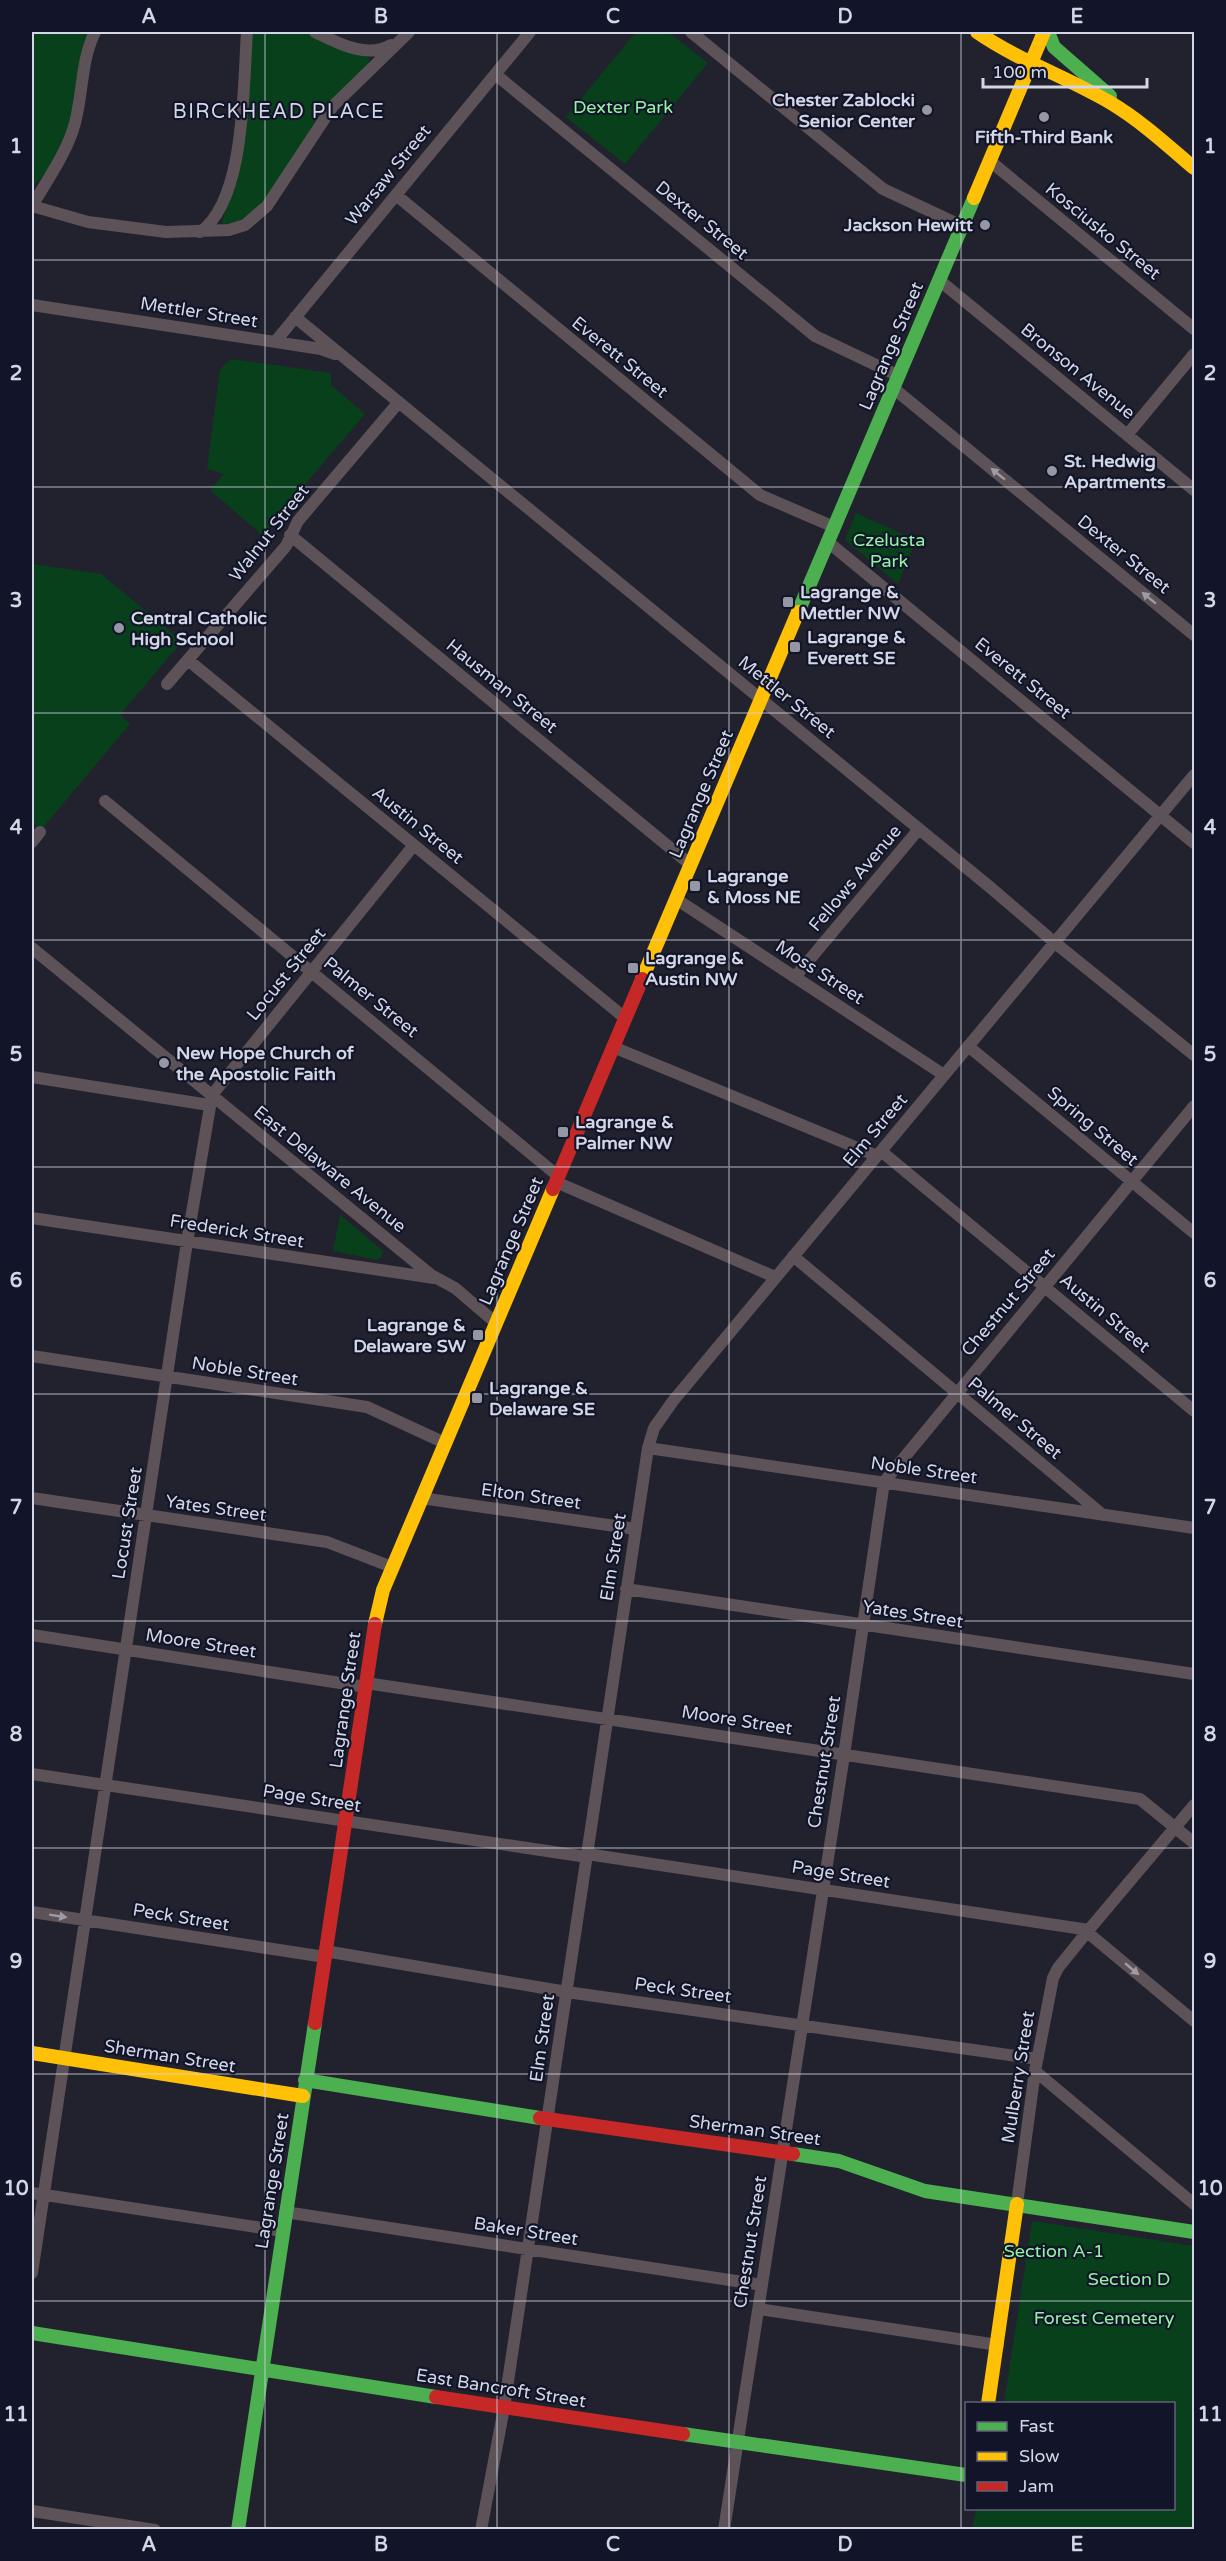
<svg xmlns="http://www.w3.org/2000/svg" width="1226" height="2561" viewBox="0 0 1226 2561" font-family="'Varela Round',sans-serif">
  <rect width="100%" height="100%" fill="#21222d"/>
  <path fill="#08401b" d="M32,32H90C79,83 74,151 32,187Z
    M252,32H305L330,44L368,57L370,61C353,79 335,95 320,115C296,148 268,222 223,225L222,221L233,190Z
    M636,32H668L708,63L625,164L566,117Z
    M231,359L331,373V385L365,414L262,535L210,490L224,474L207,469L220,369Z
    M856,513L916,540L898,584L845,540Z
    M32,564L101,574L182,641L120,715L130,724L41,830L32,822Z
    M340,1215L384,1252L378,1260L333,1251Z
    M1032,2221L1194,2246V2529H972L976,2509L1174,2508V2404L1004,2403Z"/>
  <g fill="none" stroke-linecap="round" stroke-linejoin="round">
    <path stroke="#5c5257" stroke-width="12" d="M315,32C338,43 366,59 391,45
      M691,32L883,189L962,226
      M495,74L815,336L897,375
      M990,161L1194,329
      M396,195L760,495L834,527
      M32,206L88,222L166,232L229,230L245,225L267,206L333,106L409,32
      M32,206C47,180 67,153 75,123C83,93 81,60 95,32
      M200,232C246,200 243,84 247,32
      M939,280L1194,490
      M32,305L321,349L335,354
      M295,317L991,888L1054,942L1194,1055
      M275,342L530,32
      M892,387L1194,635
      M1127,435L1194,354
      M290,535L691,865
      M828,542L1194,843
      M188,660L625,1018
      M167,684L286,546L298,521L399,402
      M105,801L558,1176
      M32,842L40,832
      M676,899L944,1075
      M32,948L431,1275L455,1288L496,1323
      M795,977L919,829
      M968,1046L1194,1233
      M613,1047L877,1156
      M32,1077L209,1105
      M881,1151L1194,1411
      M556,1182L775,1277
      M32,1218L434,1278
      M793,1256L1103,1515
      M32,1356L367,1407L445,1443
      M648,1448L1194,1528
      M32,1498L327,1542L392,1567
      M421,1498L636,1529
      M626,1589L1194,1674
      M32,1635L366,1687
      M366,1683L1140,1799L1194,1843
      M32,1774L587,1857
      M587,1854L1089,1930
      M32,1912L325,1957
      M1087,1932L1194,2021
      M325,1951L567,1992L1037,2059
      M1035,2071L1194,2204
      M32,2193L282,2231
      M1017,2204L1035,2071L1053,1978L1058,1968L1087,1932L1194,1805
      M285,2212L762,2285
      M32,2273L187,1242L212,1095L414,845
      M759,2309L998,2345
      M32,2511L155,2530
      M481,2530L504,2408L648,1448L654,1428L673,1401L1194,775
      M724,2530L844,1755L884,1482L1194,1106"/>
    <path stroke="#4caf50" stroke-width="14" d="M1048,32L1054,47L1110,96
      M798,612L974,198
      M305,2080L540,2118
      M793,2154L839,2161L925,2191L1194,2232
      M32,2333L436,2397
      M683,2434L966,2475
      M238,2530L315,2023"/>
    <path stroke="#ffc107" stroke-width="14" d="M977,32C1019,61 1067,77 1111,103C1141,121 1167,145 1194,168
      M974,198L1044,32
      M642,979L798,612
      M375,1624L383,1590L553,1189
      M32,2053L303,2096
      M988,2404L1017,2204"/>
    <path stroke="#c62828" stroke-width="14" d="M553,1189L642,979
      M315,2023L375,1624
      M540,2118L793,2154
      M436,2397L683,2434"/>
  </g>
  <defs><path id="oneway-solid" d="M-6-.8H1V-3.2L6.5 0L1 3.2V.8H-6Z" transform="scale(1.5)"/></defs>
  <g fill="#9d9ba5">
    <use href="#oneway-solid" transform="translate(998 474) rotate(-141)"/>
    <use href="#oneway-solid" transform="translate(1149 598) rotate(-141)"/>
    <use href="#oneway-solid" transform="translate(58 1916) rotate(9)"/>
    <use href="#oneway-solid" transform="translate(1132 1969) rotate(40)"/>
  </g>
  <path fill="none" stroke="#d3d6e4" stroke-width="1.5" stroke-opacity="0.55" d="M265,32V2530M497,32V2530M729,32V2530M961,32V2530M32,260H1194M32,487H1194M32,713H1194M32,940H1194M32,1167H1194M32,1394H1194M32,1621H1194M32,1848H1194M32,2074H1194M32,2301H1194"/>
  <g fill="#9597a4" stroke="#121529" stroke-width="2">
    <circle cx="927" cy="110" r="6"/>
    <circle cx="1044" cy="117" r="6"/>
    <circle cx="985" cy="225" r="6"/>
    <circle cx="1052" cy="471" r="6"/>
    <rect x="782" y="596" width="12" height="12" rx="3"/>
    <circle cx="119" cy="628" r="6"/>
    <rect x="789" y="641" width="12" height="12" rx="3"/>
    <rect x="689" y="880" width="12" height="12" rx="3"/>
    <rect x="627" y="962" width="12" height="12" rx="3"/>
    <circle cx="164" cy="1063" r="6"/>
    <rect x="557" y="1126" width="12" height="12" rx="3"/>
    <rect x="472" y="1329" width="12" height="12" rx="3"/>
    <rect x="471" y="1392" width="12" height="12" rx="3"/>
  </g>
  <g text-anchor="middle" stroke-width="4.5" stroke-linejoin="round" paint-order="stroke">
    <g font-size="18" font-weight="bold" fill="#d3d6e4" stroke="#121529" text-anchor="start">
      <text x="915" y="106" text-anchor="end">Chester Zablocki<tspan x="915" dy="21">Senior Center</tspan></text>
      <text x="1044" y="143" text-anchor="middle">Fifth-Third Bank</text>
      <text x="973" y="231" text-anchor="end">Jackson Hewitt</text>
      <text x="1064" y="467">St. Hedwig<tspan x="1064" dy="21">Apartments</tspan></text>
      <text x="800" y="598">Lagrange &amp;<tspan x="800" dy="21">Mettler NW</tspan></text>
      <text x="131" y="624">Central Catholic<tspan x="131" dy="21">High School</tspan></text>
      <text x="807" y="643">Lagrange &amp;<tspan x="807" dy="21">Everett SE</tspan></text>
      <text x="707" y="882">Lagrange<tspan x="707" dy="21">&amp; Moss NE</tspan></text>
      <text x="645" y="964">Lagrange &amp;<tspan x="645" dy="21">Austin NW</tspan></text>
      <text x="176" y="1059">New Hope Church of<tspan x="176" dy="21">the Apostolic Faith</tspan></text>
      <text x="575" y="1128">Lagrange &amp;<tspan x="575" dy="21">Palmer NW</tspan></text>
      <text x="466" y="1331" text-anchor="end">Lagrange &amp;<tspan x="466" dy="21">Delaware SW</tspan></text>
      <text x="489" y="1394">Lagrange &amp;<tspan x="489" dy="21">Delaware SE</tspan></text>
    </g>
    <g font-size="18" fill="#94f3a2" stroke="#121529">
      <text x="623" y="113">Dexter Park</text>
      <text x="889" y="546">Czelusta<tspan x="889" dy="21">Park</tspan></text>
      <text x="1054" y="2257">Section A-1</text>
      <text x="1129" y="2285">Section D</text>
      <text x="1104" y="2324">Forest Cemetery</text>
    </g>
    <g font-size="18" fill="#d3d6e4" stroke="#121529">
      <text transform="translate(388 175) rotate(-51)" y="6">Warsaw Street</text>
      <text transform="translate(702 220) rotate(39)" y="6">Dexter Street</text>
      <text transform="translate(1103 231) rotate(39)" y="6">Kosciusko Street</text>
      <text transform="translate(199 312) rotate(9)" y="6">Mettler Street</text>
      <text transform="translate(891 346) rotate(-67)" y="6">Lagrange Street</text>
      <text transform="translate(620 357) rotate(39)" y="6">Everett Street</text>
      <text transform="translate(1078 371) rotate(39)" y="6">Bronson Avenue</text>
      <text transform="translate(269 533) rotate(-52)" y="6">Walnut Street</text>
      <text transform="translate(1124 554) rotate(39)" y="6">Dexter Street</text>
      <text transform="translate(1023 678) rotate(39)" y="6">Everett Street</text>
      <text transform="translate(502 686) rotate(39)" y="6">Hausman Street</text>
      <text transform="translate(787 697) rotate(39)" y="6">Mettler Street</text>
      <text transform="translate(701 794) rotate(-67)" y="6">Lagrange Street</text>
      <text transform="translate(418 825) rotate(39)" y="6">Austin Street</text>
      <text transform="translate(855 878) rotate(-50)" y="6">Fellows Avenue</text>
      <text transform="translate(820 972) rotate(33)" y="6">Moss Street</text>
      <text transform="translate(286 974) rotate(-51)" y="6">Locust Street</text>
      <text transform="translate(371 997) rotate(39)" y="6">Palmer Street</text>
      <text transform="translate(1093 1126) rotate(40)" y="6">Spring Street</text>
      <text transform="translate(875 1130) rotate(-50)" y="6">Elm Street</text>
      <text transform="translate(330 1169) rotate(39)" y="6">East Delaware Avenue</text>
      <text transform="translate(237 1231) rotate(9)" y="6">Frederick Street</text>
      <text transform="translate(511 1241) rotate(-67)" y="6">Lagrange Street</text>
      <text transform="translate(1008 1302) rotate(-50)" y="6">Chestnut Street</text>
      <text transform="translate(1105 1313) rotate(40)" y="6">Austin Street</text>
      <text transform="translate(245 1371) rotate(9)" y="6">Noble Street</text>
      <text transform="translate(1015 1418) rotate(40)" y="6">Palmer Street</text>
      <text transform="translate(924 1470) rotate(8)" y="6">Noble Street</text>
      <text transform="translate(531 1496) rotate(8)" y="6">Elton Street</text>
      <text transform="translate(216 1508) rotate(8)" y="6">Yates Street</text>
      <text transform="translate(127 1523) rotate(-81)" y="6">Locust Street</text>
      <text transform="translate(613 1557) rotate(-81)" y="6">Elm Street</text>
      <text transform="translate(913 1614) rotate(9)" y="6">Yates Street</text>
      <text transform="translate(201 1643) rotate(9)" y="6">Moore Street</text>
      <text transform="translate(345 1700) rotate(-82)" y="6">Lagrange Street</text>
      <text transform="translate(737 1720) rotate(9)" y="6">Moore Street</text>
      <text transform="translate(824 1762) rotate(-81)" y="6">Chestnut Street</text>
      <text transform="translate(312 1798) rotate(9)" y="6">Page Street</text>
      <text transform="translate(841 1874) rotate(9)" y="6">Page Street</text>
      <text transform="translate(181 1917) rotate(9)" y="6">Peck Street</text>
      <text transform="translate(683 1990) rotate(8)" y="6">Peck Street</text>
      <text transform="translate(542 2038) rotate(-82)" y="6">Elm Street</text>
      <text transform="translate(170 2056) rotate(9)" y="6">Sherman Street</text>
      <text transform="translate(1018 2077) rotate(-81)" y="6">Mulberry Street</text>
      <text transform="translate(755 2130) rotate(8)" y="6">Sherman Street</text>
      <text transform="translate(272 2181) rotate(-81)" y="6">Lagrange Street</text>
      <text transform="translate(526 2231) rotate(9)" y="6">Baker Street</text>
      <text transform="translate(750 2242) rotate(-81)" y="6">Chestnut Street</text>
      <text transform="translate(501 2388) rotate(9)" y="6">East Bancroft Street</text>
    </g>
    <g font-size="20" letter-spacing="1.5" fill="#d3d6e4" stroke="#121529">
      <text x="279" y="118">BIRCKHEAD PLACE</text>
    </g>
  </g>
  <rect width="1226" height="2561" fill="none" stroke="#121529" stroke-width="66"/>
  <rect x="965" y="2402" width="210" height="108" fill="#121529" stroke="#5f6274" stroke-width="1.5"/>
  <rect x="977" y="2422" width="30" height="9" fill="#4caf50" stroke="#5f6274" stroke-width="1.5"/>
  <text x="1019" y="2432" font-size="18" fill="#d3d6e4">Fast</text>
  <rect x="977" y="2452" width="30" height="9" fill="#ffc107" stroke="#5f6274" stroke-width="1.5"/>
  <text x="1019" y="2462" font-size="18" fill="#d3d6e4">Slow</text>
  <rect x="977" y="2482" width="30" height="9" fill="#c62828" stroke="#5f6274" stroke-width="1.5"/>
  <text x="1019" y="2492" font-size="18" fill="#d3d6e4">Jam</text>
  <path d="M983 78v9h164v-9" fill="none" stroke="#d3d6e4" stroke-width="3"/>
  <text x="992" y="78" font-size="18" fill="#d3d6e4" stroke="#121529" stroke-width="4.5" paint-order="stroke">100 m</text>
  <rect x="33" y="33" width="1160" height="2495" fill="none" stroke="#d3d6e4" stroke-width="2"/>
  <g font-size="20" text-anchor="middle" font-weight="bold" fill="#d3d6e4">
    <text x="149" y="23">A</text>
    <text x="381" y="23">B</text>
    <text x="613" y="23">C</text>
    <text x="845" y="23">D</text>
    <text x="1077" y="23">E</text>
    <text x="16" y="153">1</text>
    <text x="1210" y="153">1</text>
    <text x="16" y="380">2</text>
    <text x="1210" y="380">2</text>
    <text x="16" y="607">3</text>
    <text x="1210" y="607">3</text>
    <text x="16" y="834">4</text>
    <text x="1210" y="834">4</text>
    <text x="16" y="1061">5</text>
    <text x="1210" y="1061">5</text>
    <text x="16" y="1287">6</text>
    <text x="1210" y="1287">6</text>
    <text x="16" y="1514">7</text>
    <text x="1210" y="1514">7</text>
    <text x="16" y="1741">8</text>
    <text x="1210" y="1741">8</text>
    <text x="16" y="1968">9</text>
    <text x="1210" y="1968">9</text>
    <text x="16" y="2195">10</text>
    <text x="1210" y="2195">10</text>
    <text x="16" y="2421">11</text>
    <text x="1210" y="2421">11</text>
    <text x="149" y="2551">A</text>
    <text x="381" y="2551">B</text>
    <text x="613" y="2551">C</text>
    <text x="845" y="2551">D</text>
    <text x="1077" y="2551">E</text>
  </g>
</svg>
